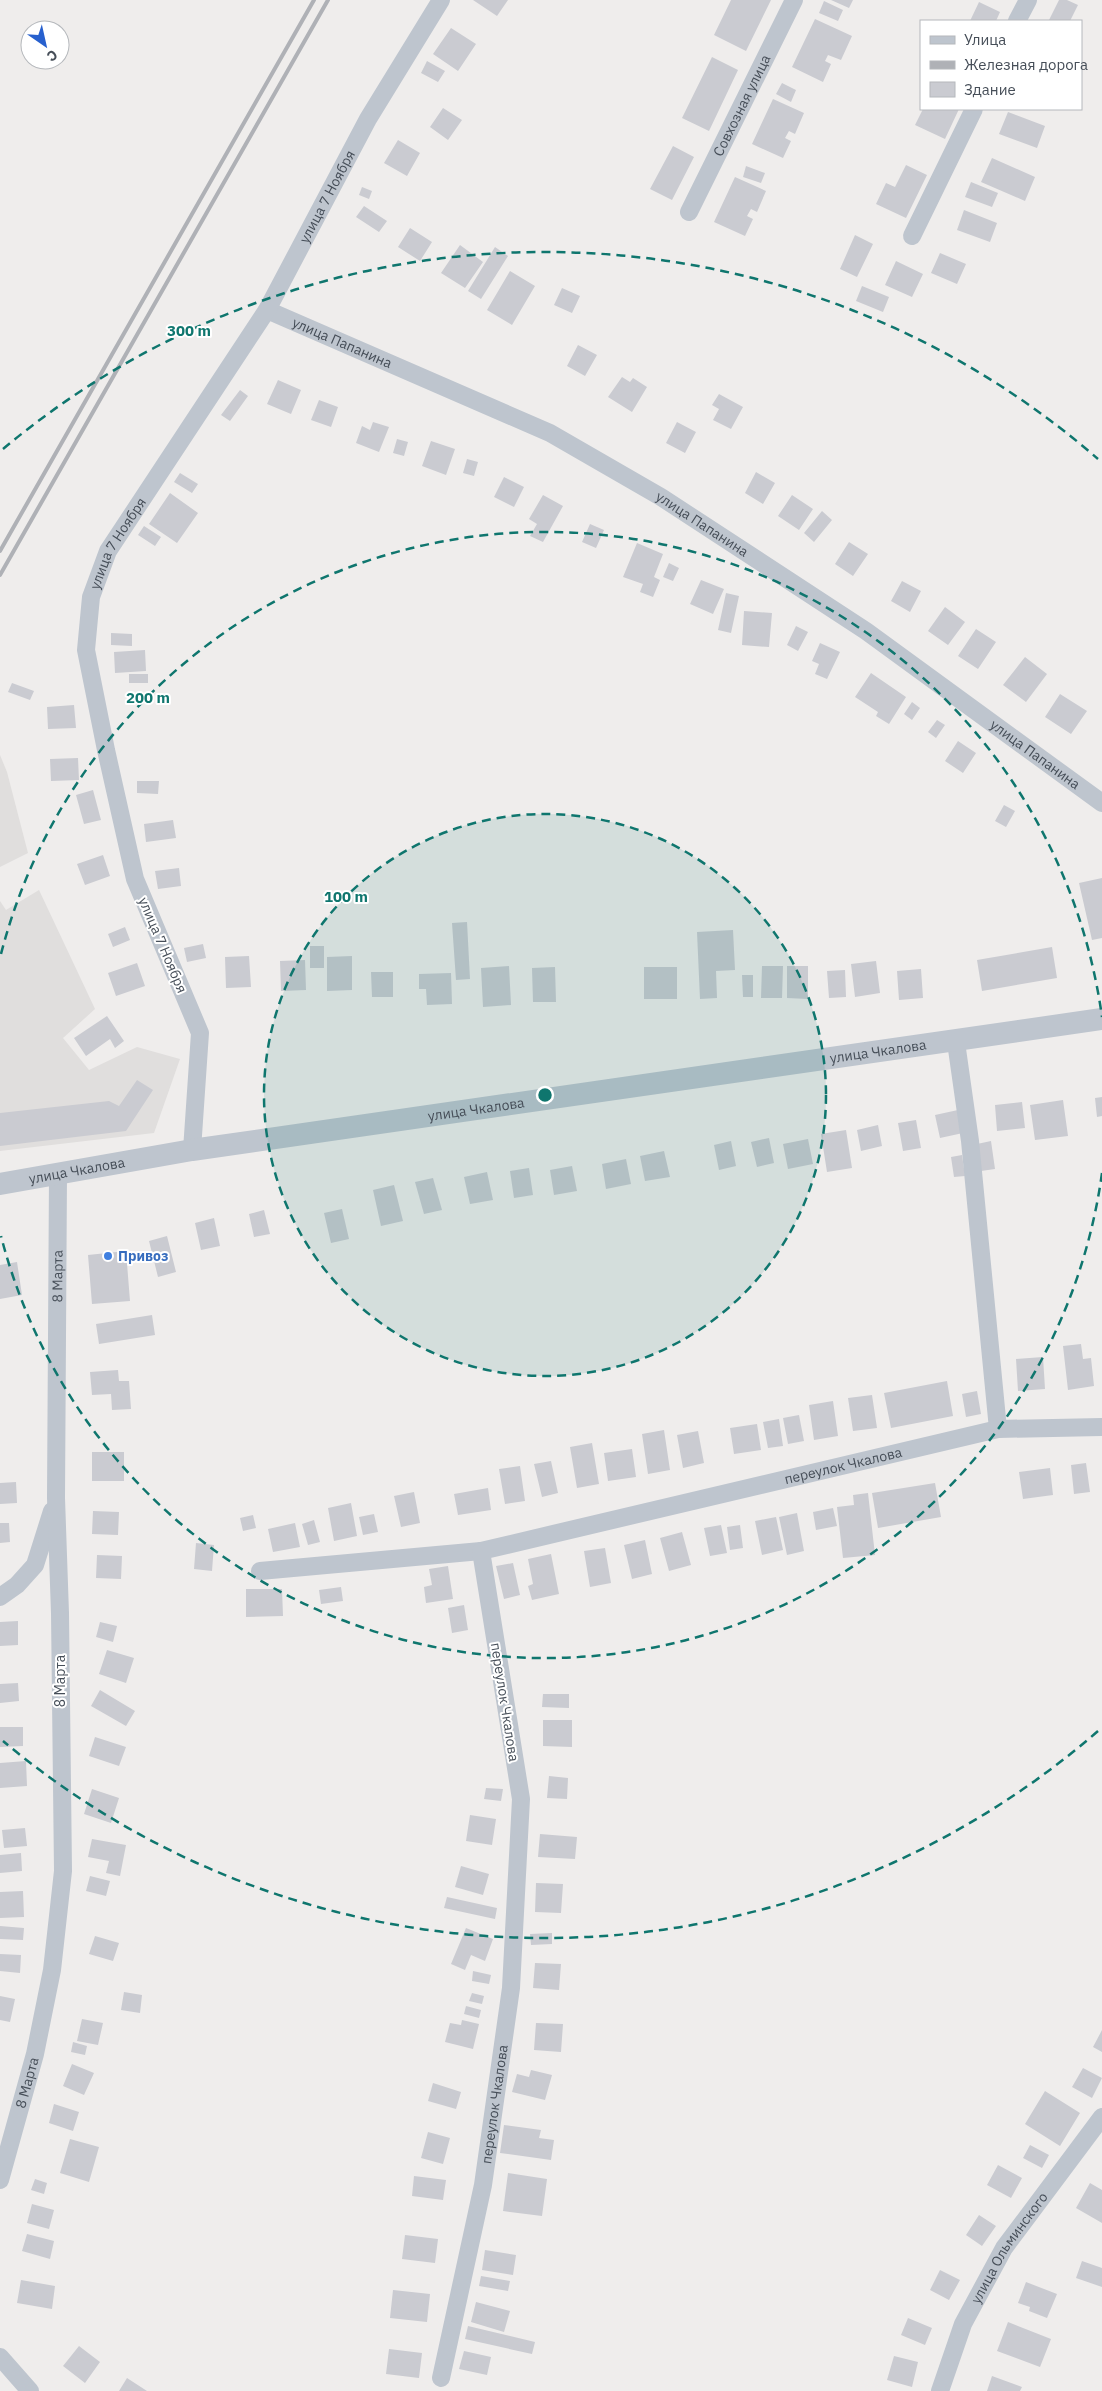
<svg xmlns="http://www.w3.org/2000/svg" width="1102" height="2391" viewBox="0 0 1102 2391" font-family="'IBM Plex Sans',sans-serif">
  <rect width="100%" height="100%" fill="#efedec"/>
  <path fill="#e0dedd" d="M0,755L7,772L28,853L0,867Z
    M39,890L95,1009L63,1038L89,1070L137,1047L180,1059L154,1133L0,1151V901L6,910Z"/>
  <path fill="#cacbd1" d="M473,0H508L497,16Z
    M731,0H771L746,51L714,35Z
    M831,0H853L849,8Z
    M1059,0H1067L1078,5L1070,21L1049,20Z
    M824,1L843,10L838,21L819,13Z
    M979,2L1000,12L996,21H970Z
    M815,19L852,36L841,60L828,55L825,61L831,64L823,82L792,67Z
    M451,28L476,44L458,71L433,54Z
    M712,57L738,70L709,131L682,118Z
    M427,61L445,71L438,82L421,73Z
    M782,83L796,90L791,102L776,94Z
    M773,99L804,113L795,134L789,131L785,138L791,141L783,158L752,144Z
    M443,108L462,120L448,140L430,127Z
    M923,109H959L945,139L915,125Z
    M1008,112L1045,126L1037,148L999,134Z
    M398,140L420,153L407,176L384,163Z
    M673,146L694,157L672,200L650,189Z
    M992,158L1035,177L1025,201L981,182Z
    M906,165L927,175L906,218L876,204L886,183L895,187Z
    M746,166L765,173L761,183L743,177Z
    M735,177L766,191L757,212L751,209L747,216L753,219L745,236L714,222Z
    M971,182L998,193L992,207L965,197Z
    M362,187L372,191L369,199L359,195Z
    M364,206L387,221L379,232L356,217Z
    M964,210L997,223L990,242L957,230Z
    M410,228L432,242L420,261L398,247Z
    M855,235L873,244L857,277L840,269Z
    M460,245L483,262L465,288L441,273Z
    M495,247L508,256L481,299L468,291Z
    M940,253L966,264L957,284L931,273Z
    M896,261L923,274L912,297L885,285Z
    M510,271L535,286L512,325L487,310Z
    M862,286L889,297L883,312L856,301Z
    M562,288L580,296L572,313L554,305Z
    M578,345L597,355L585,376L567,366Z
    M622,377L630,382L633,378L647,387L632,412L608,397Z
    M278,380L301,390L291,414L267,404Z
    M240,390L248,396L230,421L221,415Z
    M719,394L743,407L731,429L713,420L719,409L712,405Z
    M319,400L338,407L331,427L311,420Z
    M373,422L389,427L379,452L356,443L362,426L370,430Z
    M677,422L696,432L685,453L666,443Z
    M397,439L408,442L404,456L393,453Z
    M431,441L455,449L446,475L422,466Z
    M467,459L478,462L474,476L463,473Z
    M756,472L775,483L763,504L745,493Z
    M180,473L198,484L192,493L174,482Z
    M504,477L524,487L514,507L494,497Z
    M170,493L198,513L177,543L149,524Z
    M543,495L563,506L543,542L530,536L537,524L529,519Z
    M792,495L813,509L799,530L778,516Z
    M822,511L832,520L814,542L804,533Z
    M590,524L604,530L596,548L582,542Z
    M144,526L161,537L155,546L138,535Z
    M849,542L868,554L853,576L835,564Z
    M637,543L663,554L654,577L660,580L653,597L640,592L643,584L623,577Z
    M669,563L679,568L673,581L663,577Z
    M701,580L724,589L713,614L690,604Z
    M902,581L921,591L910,612L891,601Z
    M726,593L739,596L731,633L718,630Z
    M945,607L965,622L948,645L928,631Z
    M744,611L772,613L769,647L742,645Z
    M796,626L808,632L798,651L787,645Z
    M976,629L996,642L978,669L958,656Z
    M111,633L132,634V646L111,645Z
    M820,643L840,652L827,679L815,674L819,664L812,661Z
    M145,650L146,671L115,673L114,652Z
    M1025,657L1047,674L1026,702L1003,685Z
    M871,673L906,697L889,724L876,716L878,712L855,697Z
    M129,674H148V683H129Z
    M12,683L34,691L30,700L8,692Z
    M1060,694L1087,711L1071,734L1045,717Z
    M912,702L920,708L912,720L904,714Z
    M74,705L76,728L48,729L47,707Z
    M937,720L945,725L936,738L928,732Z
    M958,741L976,753L963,773L945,761Z
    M78,758L79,780L51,781L50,759Z
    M137,781H159L158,794L137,793Z
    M93,790L101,820L84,824L76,795Z
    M1004,805L1015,811L1006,827L995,821Z
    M173,820L176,838L146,842L144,824Z
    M103,855L110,876L85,885L77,864Z
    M179,868L181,886L158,889L155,871Z
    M1102,878V938L1092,940L1079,883Z
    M467,922L470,979L456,980L452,923Z
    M125,927L130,940L113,947L108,934Z
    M733,930L735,970L716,971L717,998L700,999L697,932Z
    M203,944L206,958L187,962L184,948Z
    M310,946H324V968H310Z
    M1052,947L1057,978L982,991L977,960Z
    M249,956L251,987L226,988L225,957Z
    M352,956V990L327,991V957Z
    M305,960L306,990L281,991L280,961Z
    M876,961L880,993L855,997L851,964Z
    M137,963L145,986L116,996L108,973Z
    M509,966L511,1005L483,1007L481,968Z
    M762,966H783L782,998H761Z
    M787,966H808V999L787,998Z
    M555,967L556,1002H533L532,968Z
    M644,967H677V999H644Z
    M921,969L923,998L899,1000L897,971Z
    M845,970L846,997L829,998L827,971Z
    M371,972H393V997H372Z
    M451,973L452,1004L427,1005L426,989H419V974Z
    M742,975H753V997H743Z
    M107,1016L124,1041L115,1048L110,1039L86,1056L74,1038Z
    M137,1080L153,1090L126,1131L0,1146V1113L109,1101L119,1106Z
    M1102,1097V1116L1097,1117L1095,1098Z
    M1063,1100L1068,1136L1035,1140L1030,1105Z
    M1022,1102L1025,1128L997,1131L995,1105Z
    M958,1110L963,1133L940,1138L935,1115Z
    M916,1120L921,1148L903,1151L898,1123Z
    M878,1125L882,1146L861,1151L857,1130Z
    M846,1130L852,1168L827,1172L821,1134Z
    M769,1138L774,1163L757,1167L751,1142Z
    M808,1139L813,1164L788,1169L783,1144Z
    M731,1141L736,1166L719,1170L714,1145Z
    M991,1141L995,1169L981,1171L977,1144Z
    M664,1151L670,1177L645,1181L640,1156Z
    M962,1155L965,1176L954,1177L951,1157Z
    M626,1159L631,1184L606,1189L602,1164Z
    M572,1166L577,1191L554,1195L550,1170Z
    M529,1168L533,1195L514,1198L510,1171Z
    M487,1172L493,1200L470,1204L464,1177Z
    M433,1178L442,1210L424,1214L415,1182Z
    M394,1185L403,1221L381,1226L373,1190Z
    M342,1209L349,1239L331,1243L324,1213Z
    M264,1210L270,1234L254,1237L249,1214Z
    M214,1218L220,1246L201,1250L195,1223Z
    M167,1236L176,1272L158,1277L149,1241Z
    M126,1251L130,1301L92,1304L88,1255Z
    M17,1262L22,1295L0,1299V1265Z
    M152,1315L155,1335L99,1344L96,1324Z
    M1081,1344L1083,1359L1091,1358L1094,1386L1068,1390L1063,1346Z
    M1043,1357L1045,1389L1018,1391L1016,1359Z
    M118,1370L119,1381H129L131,1409L112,1410L111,1394L92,1395L90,1372Z
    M947,1381L953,1416L891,1428L884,1393Z
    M977,1391L981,1414L966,1417L962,1394Z
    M872,1395L877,1428L853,1431L848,1398Z
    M833,1401L838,1436L814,1440L809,1405Z
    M799,1415L804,1441L788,1444L783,1418Z
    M779,1419L783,1446L768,1448L763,1422Z
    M757,1424L761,1450L734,1454L730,1428Z
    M664,1430L670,1470L648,1474L642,1434Z
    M698,1431L704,1463L683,1468L677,1435Z
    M592,1443L599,1484L577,1488L570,1447Z
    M632,1449L636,1477L608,1481L604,1453Z
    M92,1452H124V1481H92Z
    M551,1461L558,1493L542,1497L534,1464Z
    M1086,1463L1090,1492L1074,1494L1071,1465Z
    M520,1466L525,1501L505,1504L499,1469Z
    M1050,1468L1053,1495L1023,1499L1019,1472Z
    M16,1482L17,1503L0,1504V1483Z
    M935,1483L941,1517L878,1528L872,1493Z
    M488,1488L491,1510L458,1515L454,1494Z
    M414,1492L420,1523L401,1527L394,1496Z
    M868,1493L875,1555L843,1558L837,1507L854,1505L853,1495Z
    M351,1503L357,1536L334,1541L328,1508Z
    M833,1508L837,1526L816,1530L813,1512Z
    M93,1511L119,1512L118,1535L92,1534Z
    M797,1513L804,1551L787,1555L779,1517Z
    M374,1514L378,1532L363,1535L359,1517Z
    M253,1515L256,1528L243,1531L240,1518Z
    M776,1517L783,1550L762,1555L755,1521Z
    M314,1520L320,1542L308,1545L302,1524Z
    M0,1523H9L10,1542L0,1543Z
    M295,1523L300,1547L273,1552L268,1529Z
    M721,1525L727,1553L710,1556L704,1528Z
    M740,1525L743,1548L730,1550L727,1527Z
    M682,1532L691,1565L669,1571L660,1538Z
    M645,1540L652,1574L632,1579L624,1545Z
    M196,1543L214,1545L212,1571L194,1569Z
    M605,1548L611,1583L590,1587L584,1551Z
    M551,1554L559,1594L532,1600L528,1586L533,1584L528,1559Z
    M97,1555L122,1556L121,1579L96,1578Z
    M513,1563L520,1595L504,1599L496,1566Z
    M448,1566L453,1599L426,1603L424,1587L432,1585L429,1569Z
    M341,1587L343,1601L321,1604L319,1590Z
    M246,1589H282L283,1616L246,1617Z
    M464,1605L468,1630L452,1633L448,1608Z
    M18,1621V1645L0,1646V1622Z
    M100,1622L117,1626L113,1642L96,1637Z
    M107,1650L134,1658L126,1683L99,1674Z
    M18,1683L19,1701L0,1703V1684Z
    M100,1690L135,1711L126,1726L91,1706Z
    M543,1694H569V1708L542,1707Z
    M543,1720H572V1747L543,1746Z
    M0,1727H23V1746L0,1747Z
    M95,1737L126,1747L119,1766L89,1756Z
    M26,1761L27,1786L0,1788V1763Z
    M549,1776L568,1778L567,1799L547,1798Z
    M486,1788L503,1789L501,1801L484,1799Z
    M92,1789L119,1798L111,1823L84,1814Z
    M470,1815L496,1819L492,1845L466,1841Z
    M25,1828L27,1846L4,1848L2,1830Z
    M540,1834L577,1837L575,1859L538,1857Z
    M92,1839L126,1845L120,1876L106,1873L109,1861L88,1857Z
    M21,1853L22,1871L0,1873V1855Z
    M461,1866L489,1874L483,1895L455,1887Z
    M90,1876L110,1881L106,1896L86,1891Z
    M536,1883L563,1884L561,1913L535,1912Z
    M23,1891L24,1917L0,1918V1892Z
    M447,1897L497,1908L495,1919L444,1908Z
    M0,1926L24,1928L23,1940L0,1939Z
    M466,1928L493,1939L485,1961L471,1955L465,1970L451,1964Z
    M552,1933V1944L531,1945L530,1934Z
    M95,1936L119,1943L113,1961L89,1954Z
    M0,1954L21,1955L20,1973L0,1971Z
    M535,1963L561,1964L559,1990L533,1988Z
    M473,1971L491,1975L489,1984L472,1981Z
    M124,1992L142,1995L140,2013L121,2010Z
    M472,1993L484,1996L482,2004L469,2001Z
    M0,1996L15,1999L10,2022L0,2020Z
    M466,2006L481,2010L479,2018L464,2014Z
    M82,2019L103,2023L98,2045L77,2041Z
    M462,2020L479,2024L473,2049L445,2042L450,2023L461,2025Z
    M536,2023L563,2024L561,2052L534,2050Z
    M1102,2030V2052L1093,2047Z
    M73,2042L87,2046L85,2055L71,2052Z
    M72,2064L94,2073L84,2095L63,2086Z
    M1083,2068L1102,2078L1092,2098L1072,2087Z
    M531,2070L552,2075L545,2100L512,2092L517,2074L529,2077Z
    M433,2083L461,2092L456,2109L428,2101Z
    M1045,2091L1080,2113L1060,2146L1025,2124Z
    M54,2104L79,2112L73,2131L49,2123Z
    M504,2125L541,2130L539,2138L554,2140L551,2160L500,2153Z
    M428,2132L450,2138L443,2164L421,2158Z
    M70,2139L99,2147L89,2182L60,2173Z
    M1030,2145L1049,2155L1042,2168L1023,2158Z
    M998,2165L1022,2178L1011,2198L987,2185Z
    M508,2173L547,2179L542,2216L503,2211Z
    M414,2176L446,2180L443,2200L412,2196Z
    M35,2179L47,2183L44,2194L31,2190Z
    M1090,2183L1102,2190V2223L1076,2208Z
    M32,2204L54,2210L49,2229L27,2223Z
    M979,2215L996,2226L982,2246L966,2235Z
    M27,2234L54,2241L50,2259L22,2251Z
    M405,2235L438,2239L435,2263L402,2259Z
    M485,2250L516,2255L513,2275L482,2270Z
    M1082,2261L1102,2268V2287L1076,2278Z
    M940,2270L960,2280L949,2300L930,2290Z
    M481,2276L510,2281L508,2291L479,2286Z
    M21,2280L55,2286L52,2309L17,2303Z
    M1026,2282L1057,2294L1047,2318L1029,2311L1030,2307L1018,2303Z
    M393,2290L430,2294L427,2322L390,2318Z
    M476,2302L510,2311L504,2332L471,2322Z
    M908,2318L932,2328L925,2345L901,2335Z
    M1008,2322L1051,2339L1040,2367L997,2351Z
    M468,2326L535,2342L532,2354L465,2339Z
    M79,2346L100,2362L85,2383L63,2366Z
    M389,2349L422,2353L419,2378L386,2374Z
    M464,2351L491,2357L487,2375L459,2369Z
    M894,2356L918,2362L912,2387L887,2380Z
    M992,2376L1022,2387L1020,2391H987Z
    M127,2378L147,2391H119Z"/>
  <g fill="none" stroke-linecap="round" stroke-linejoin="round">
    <g stroke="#bec5ce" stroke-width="18">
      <path d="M1017,21L1028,0"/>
      <path id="s1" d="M689,212L794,0"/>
      <path d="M912,236L974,109"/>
      <path id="s2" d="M267,310L550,433L661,497L866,631L1102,803"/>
      <path d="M956,1042L970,1141L998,1429"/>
      <path id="s3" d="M192,1150L200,1033L135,879L106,750L86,650L91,597L108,551L267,310L368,119L441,0"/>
      <path d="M260,1571L481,1551"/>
      <path d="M0,1597L17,1585L35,1565L52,1511"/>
      <path id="s4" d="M0,2180L35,2054L52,1970L63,1871L60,1613L56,1498L58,1175"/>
      <path d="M0,2357L30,2391"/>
      <path id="s5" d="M441,2378L483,2185L511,1988L521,1799L481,1551L998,1429L1102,1427"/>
      <path id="s6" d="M940,2391L963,2324L1004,2248L1102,2117"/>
    </g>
    <path stroke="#bec5ce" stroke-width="22" id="s7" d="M0,1184L192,1150L1102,1019"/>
    <path stroke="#afb1b6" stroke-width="4" d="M0,551L314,0
      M0,575L328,0"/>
  </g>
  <circle cx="545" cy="1095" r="281" fill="#0f766e" fill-opacity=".12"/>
  <g fill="none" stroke="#0f766e" stroke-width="2.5" stroke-dasharray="9 6">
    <circle cx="545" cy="1095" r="281"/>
    <path d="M1102 1173A562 562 0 0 1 1 1236M1 954A562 562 0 0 1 1102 1017"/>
    <path d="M1098 1731A843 843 0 0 1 3 1741M3 449A843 843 0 0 1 1098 459"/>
  </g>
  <circle fill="#3f7fe0" stroke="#fff" stroke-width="2" cx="108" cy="1256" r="5"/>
  <g text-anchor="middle" stroke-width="4" stroke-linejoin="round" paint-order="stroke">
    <g font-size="14" fill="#464e58" stroke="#fff">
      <text dy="5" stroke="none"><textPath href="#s1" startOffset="119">Совхозная улица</textPath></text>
      <text dy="5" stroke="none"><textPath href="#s3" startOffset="1038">улица 7 Ноября</textPath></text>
      <text dy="5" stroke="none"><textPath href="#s2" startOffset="82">улица Папанина</textPath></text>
      <text dy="5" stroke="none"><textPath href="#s2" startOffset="486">улица Папанина</textPath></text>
      <text dy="5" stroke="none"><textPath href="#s3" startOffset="632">улица 7 Ноября</textPath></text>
      <text dy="5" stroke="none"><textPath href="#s2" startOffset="891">улица Папанина</textPath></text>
      <text transform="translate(163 945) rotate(67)" y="5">улица 7 Ноября</text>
      <text dy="5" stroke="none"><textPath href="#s7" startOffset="888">улица Чкалова</textPath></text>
      <text dy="5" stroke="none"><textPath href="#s7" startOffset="482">улица Чкалова</textPath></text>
      <text dy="5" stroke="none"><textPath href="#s7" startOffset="78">улица Чкалова</textPath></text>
      <text dy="5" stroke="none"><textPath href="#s4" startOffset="911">8 Марта</textPath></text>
      <text dy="5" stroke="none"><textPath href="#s5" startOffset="1209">переулок Чкалова</textPath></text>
      <text transform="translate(60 1681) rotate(-90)" y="5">8 Марта</text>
      <text transform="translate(505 1702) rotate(81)" y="5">переулок Чкалова</text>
      <text dy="5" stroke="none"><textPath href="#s4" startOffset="101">8 Марта</textPath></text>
      <text dy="5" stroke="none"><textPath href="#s5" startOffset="279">переулок Чкалова</textPath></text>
      <text dy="5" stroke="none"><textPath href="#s6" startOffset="160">улица Ольминского</textPath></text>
    </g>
    <g font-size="14" font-weight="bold" fill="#366cbe" stroke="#fff" text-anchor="start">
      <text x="118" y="1261">Привоз</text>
    </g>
  </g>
  <circle cx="545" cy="1095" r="8" fill="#0f766e" stroke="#fff" stroke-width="2.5"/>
  <g font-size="15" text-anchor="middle" font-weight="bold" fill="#0f766e" stroke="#fff" stroke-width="4" stroke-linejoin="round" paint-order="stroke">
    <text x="189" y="336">300 m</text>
    <text x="148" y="703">200 m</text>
    <text x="346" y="902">100 m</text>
  </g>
  <rect x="920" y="20" width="162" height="90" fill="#ffffff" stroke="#b5b8bc"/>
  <rect x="930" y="36" width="25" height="8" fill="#bec5ce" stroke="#b5b8bc"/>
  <text x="964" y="45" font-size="15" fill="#464e58">Улица</text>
  <rect x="930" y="61" width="25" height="8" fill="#afb1b6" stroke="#b5b8bc"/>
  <text x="964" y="70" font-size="15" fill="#464e58">Железная дорога</text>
  <rect x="930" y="82" width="25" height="15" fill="#cacbd1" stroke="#b5b8bc"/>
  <text x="964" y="95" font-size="15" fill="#464e58">Здание</text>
  <g transform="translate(45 45) rotate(146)"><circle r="24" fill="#ffffff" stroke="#b5b8bc"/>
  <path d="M0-4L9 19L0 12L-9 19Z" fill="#2760ce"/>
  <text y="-8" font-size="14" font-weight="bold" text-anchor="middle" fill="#464e58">С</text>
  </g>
</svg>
